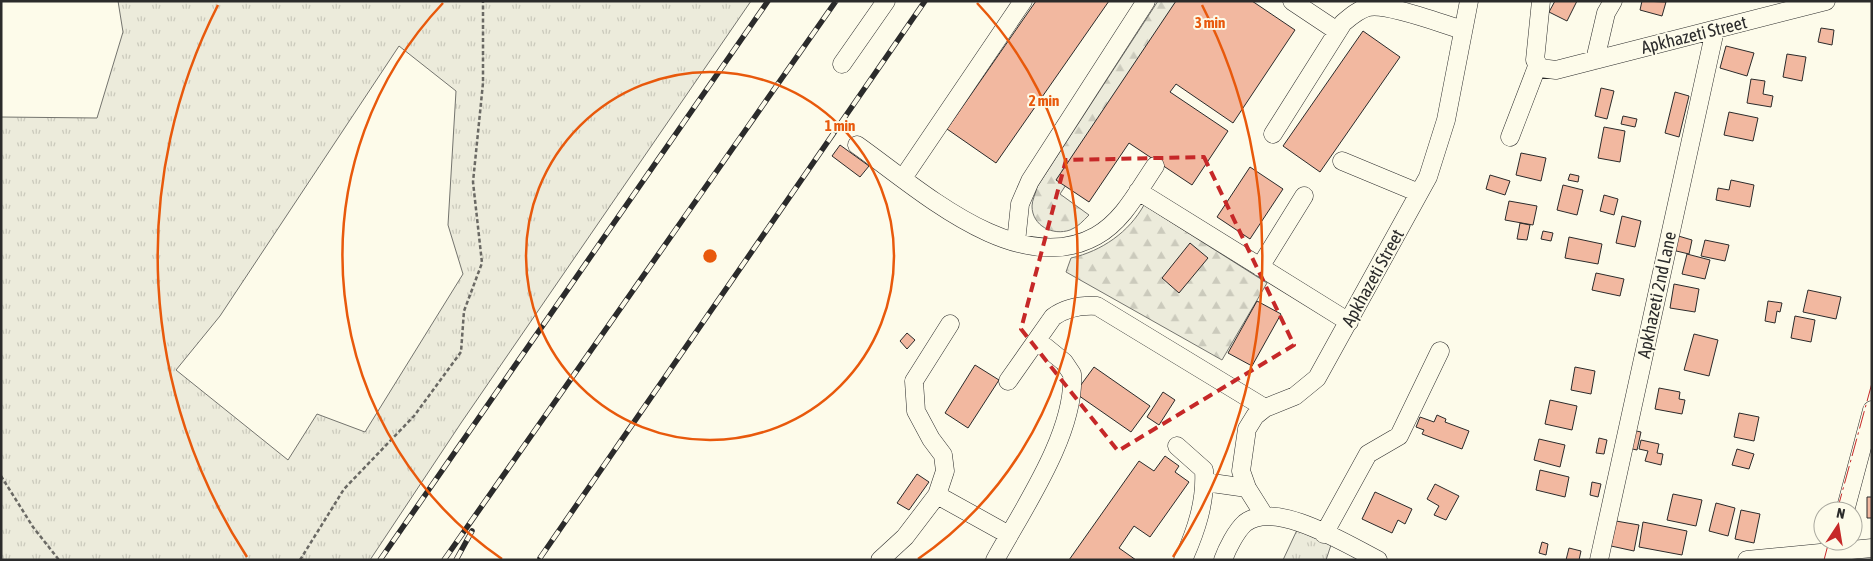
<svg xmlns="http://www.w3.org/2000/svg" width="1873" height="561" viewBox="0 0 1873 561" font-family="'Asap Condensed',sans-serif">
  <defs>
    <pattern id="grass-tufts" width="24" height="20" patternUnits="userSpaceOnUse" patternTransform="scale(1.25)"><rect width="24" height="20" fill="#ecebdb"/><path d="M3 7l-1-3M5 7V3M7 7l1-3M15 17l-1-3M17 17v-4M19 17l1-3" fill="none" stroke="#cbcabc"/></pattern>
    <pattern id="forest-firs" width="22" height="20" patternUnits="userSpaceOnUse" patternTransform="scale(1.25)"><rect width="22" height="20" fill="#ecebdb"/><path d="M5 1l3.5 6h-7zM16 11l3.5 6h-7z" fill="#cbcabc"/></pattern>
  </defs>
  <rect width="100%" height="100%" fill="#fdfbea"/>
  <path fill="url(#grass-tufts)" stroke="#74746e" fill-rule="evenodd" d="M118,1H751L461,423L370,560H1V117L97,118L123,32ZM399,46L456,91L448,225L463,274L365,432L317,414L288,460L176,370L220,316Z
    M1297,530L1331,545L1326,560H1283Z"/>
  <path fill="url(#forest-firs)" stroke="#74746e" d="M1158,1H1187L1060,194L1089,215C1083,221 1078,227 1070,230C1053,236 1032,226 1032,206C1032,200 1036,193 1037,187Z
    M1144,205L1267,283L1222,360L1066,272L1071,258C1102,251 1129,232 1144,205Z"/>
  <path fill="#f2b8a0" stroke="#2b2b2b" d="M1036,1H1109L996,163L947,129Z
    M1176,1H1252L1295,30L1233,123L1176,84L1170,92L1228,131L1192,185L1129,143L1089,202L1056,180Z
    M1555,1H1577L1567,21L1549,12Z
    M1642,1L1666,2L1662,16L1640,10Z
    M1821,28L1834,30L1832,45L1818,42Z
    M1363,31L1400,57L1320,172L1283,146Z
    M1726,46L1754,53L1747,76L1720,68Z
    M1787,54L1806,57L1802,81L1783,77Z
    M1751,79L1765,81L1763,94L1773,96L1771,107L1747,103Z
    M1601,88L1614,91L1607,119L1595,116Z
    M1675,92L1689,96L1679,137L1665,133Z
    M1729,112L1758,118L1753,141L1724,135Z
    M1623,116L1637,119L1635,127L1621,124Z
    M1604,127L1625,131L1620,162L1598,158Z
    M840,145L869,166L860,177L832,156Z
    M1521,153L1546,158L1541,181L1516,175Z
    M1250,167L1283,189L1250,239L1217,217Z
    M1570,174L1579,176L1578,182L1568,180Z
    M1490,175L1510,181L1505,195L1486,189Z
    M1731,180L1754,185L1750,207L1716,200L1718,188L1729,190Z
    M1563,185L1583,190L1577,215L1557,210Z
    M1604,195L1618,199L1614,215L1600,211Z
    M1509,201L1537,206L1533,225L1505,220Z
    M1622,216L1641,221L1635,247L1616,243Z
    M1520,223L1530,225L1527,240L1517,239Z
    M1543,231L1553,233L1551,241L1541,239Z
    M1675,235L1692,240L1689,254L1672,250Z
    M1569,237L1602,244L1598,264L1565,258Z
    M1705,240L1729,245L1725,261L1701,256Z
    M1190,243L1208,258L1179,293L1162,278Z
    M1687,254L1710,260L1705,279L1682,274Z
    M1596,273L1624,279L1620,296L1592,290Z
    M1674,284L1699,289L1695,312L1670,308Z
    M1808,290L1841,297L1836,319L1803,312Z
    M1257,301L1281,314L1252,366L1228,353Z
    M1768,301L1782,303L1780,312L1777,311L1775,323L1765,321Z
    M1795,316L1815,320L1811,342L1791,338Z
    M907,333L915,340L907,349L900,341Z
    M1694,334L1718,340L1709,376L1684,370Z
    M975,365L999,380L968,428L945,413Z
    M1094,367L1150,406L1131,432L1075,393Z
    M1575,367L1595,371L1591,394L1571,390Z
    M1659,388L1680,392L1679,399L1685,400L1682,414L1655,409Z
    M1163,392L1175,400L1159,425L1147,417Z
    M1550,400L1577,406L1572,430L1545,424Z
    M1739,413L1759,417L1754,441L1734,437Z
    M1437,415L1446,419L1445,422L1469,431L1462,449L1422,434L1424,430L1416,427L1420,417L1434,422Z
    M1632,430L1641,432L1637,450L1628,448Z
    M1599,438L1607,440L1604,454L1596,453Z
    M1539,439L1565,445L1560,467L1534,460Z
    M1641,440L1659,444L1657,453L1663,454L1661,465L1645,461L1648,451L1639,449Z
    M1737,449L1754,454L1749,469L1732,465Z
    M1165,456L1179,466L1175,472L1189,482L1150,537L1134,526L1119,548L1136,560H1069L1139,461L1154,471Z
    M1540,470L1569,477L1565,497L1536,490Z
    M917,474L929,482L909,510L897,503Z
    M1592,482L1601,484L1598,497L1590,495Z
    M1435,484L1459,496L1446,520L1434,515L1439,506L1427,499Z
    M1375,492L1412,509L1405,524L1398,520L1392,533L1362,519Z
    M1673,494L1702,500L1696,526L1667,520Z
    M1867,497H1872V518H1867Z
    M1716,503L1735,508L1728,536L1709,531Z
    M1741,510L1760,514L1754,543L1735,539Z
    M1616,521L1639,525L1634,551L1611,546Z
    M1643,522L1687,531L1682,555L1639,547Z
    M1542,542L1548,544L1546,555L1539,553Z
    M1569,548L1581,551L1579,560H1566Z"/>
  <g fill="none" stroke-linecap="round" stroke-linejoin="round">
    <defs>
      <path id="minor" d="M1292,1L1337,31
        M1541,1L1535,60L1540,68L1556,70L1826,1
        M1595,60L1606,13L1613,1
        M842,64L886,1
        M1273,134L1343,23C1350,17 1359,9 1369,7C1388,3 1442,24 1463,30
        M1510,137L1538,64
        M857,145C918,188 1017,280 1096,236C1123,221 1138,191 1155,166
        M1342,161L1419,193
        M903,178L1023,1
        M1138,191L1349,322
        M1016,242L1020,204L1030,181L1146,1
        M1260,267L1304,196
        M950,324L914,381L916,411L931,439L943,455L945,471L937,495L1009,535
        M1008,381L1053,317C1067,307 1081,305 1097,306L1265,408
        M1177,446L1204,470C1206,502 1196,531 1183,560
        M1205,482L1247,488
        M1845,511L1872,410
        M1264,515L1247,488L1241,471L1247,429L1255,416L1265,408L1295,396L1317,378L1428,177L1446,120L1469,1
        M1324,534L1368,454L1399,436L1440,351
        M880,560L905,537L937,495
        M995,560C1023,509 1076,432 1072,374L1064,362L1037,340
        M1223,560C1227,549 1236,531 1245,523C1275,499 1348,545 1378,560
        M1599,560L1715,30
        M1747,560L1872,548"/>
    </defs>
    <use href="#minor" stroke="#2b2b2b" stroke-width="19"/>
    <path stroke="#6a6964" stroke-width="2.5" stroke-dasharray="4 2.5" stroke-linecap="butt" d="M1,476L33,527L59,560
      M300,560L344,489L414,416L461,352L464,311L482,263L473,182L483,83V1"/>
    <use href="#minor" stroke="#fdfbea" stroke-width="18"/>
    <defs>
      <path id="rail" d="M540,558L925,1
        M380,560L768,1
        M444,560L836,1
        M456,560L472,531"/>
    </defs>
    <use href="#rail" stroke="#2b2b2b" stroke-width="5.5"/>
    <use href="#rail" stroke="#fdfbea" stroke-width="4" stroke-dasharray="11" stroke-linecap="butt"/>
    <path stroke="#c62828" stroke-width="1" stroke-dasharray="18 4 2.5 4" stroke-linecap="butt" d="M1837,511L1872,383
      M1824,560L1829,541"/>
  </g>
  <path fill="none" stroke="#c62828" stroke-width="4" stroke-dasharray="10 6" stroke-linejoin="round" d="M1204,157L1294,345L1118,451L1021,329L1066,160Z"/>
  <g fill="none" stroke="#e8590c" stroke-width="2.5">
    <circle cx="710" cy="256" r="184"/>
    <path d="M502 559A368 368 0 0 1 443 3M977 3A368 368 0 0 1 918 559"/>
    <path d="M247 557A552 552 0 0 1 218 5M1202 5A552 552 0 0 1 1173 557"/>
  </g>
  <g text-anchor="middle" stroke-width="4" stroke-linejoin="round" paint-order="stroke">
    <g font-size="18" fill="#2b2b2b" stroke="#fdfbea">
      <text transform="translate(1694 35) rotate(-14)" y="6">Apkhazeti Street</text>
      <text transform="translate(1373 278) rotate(-61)" y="6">Apkhazeti Street</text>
      <text transform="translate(1657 295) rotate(-78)" y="6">Apkhazeti 2nd Lane</text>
    </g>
  </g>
  <circle cx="710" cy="256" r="8" fill="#e8590c" stroke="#fdfbea" stroke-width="2.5"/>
  <g font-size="15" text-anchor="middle" font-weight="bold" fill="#e8590c" stroke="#fdfbea" stroke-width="4" stroke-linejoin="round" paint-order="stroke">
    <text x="1210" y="28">3 min</text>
    <text x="1044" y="106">2 min</text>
    <text x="840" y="131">1 min</text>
  </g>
  <rect width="1873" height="561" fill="none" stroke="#2b2b2b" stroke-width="5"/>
  <g transform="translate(1838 526) rotate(12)"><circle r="24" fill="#fdfbea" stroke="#a9a89e"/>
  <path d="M0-4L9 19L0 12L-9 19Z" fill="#c62828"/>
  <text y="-8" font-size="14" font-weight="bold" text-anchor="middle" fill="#2b2b2b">N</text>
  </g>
</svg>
